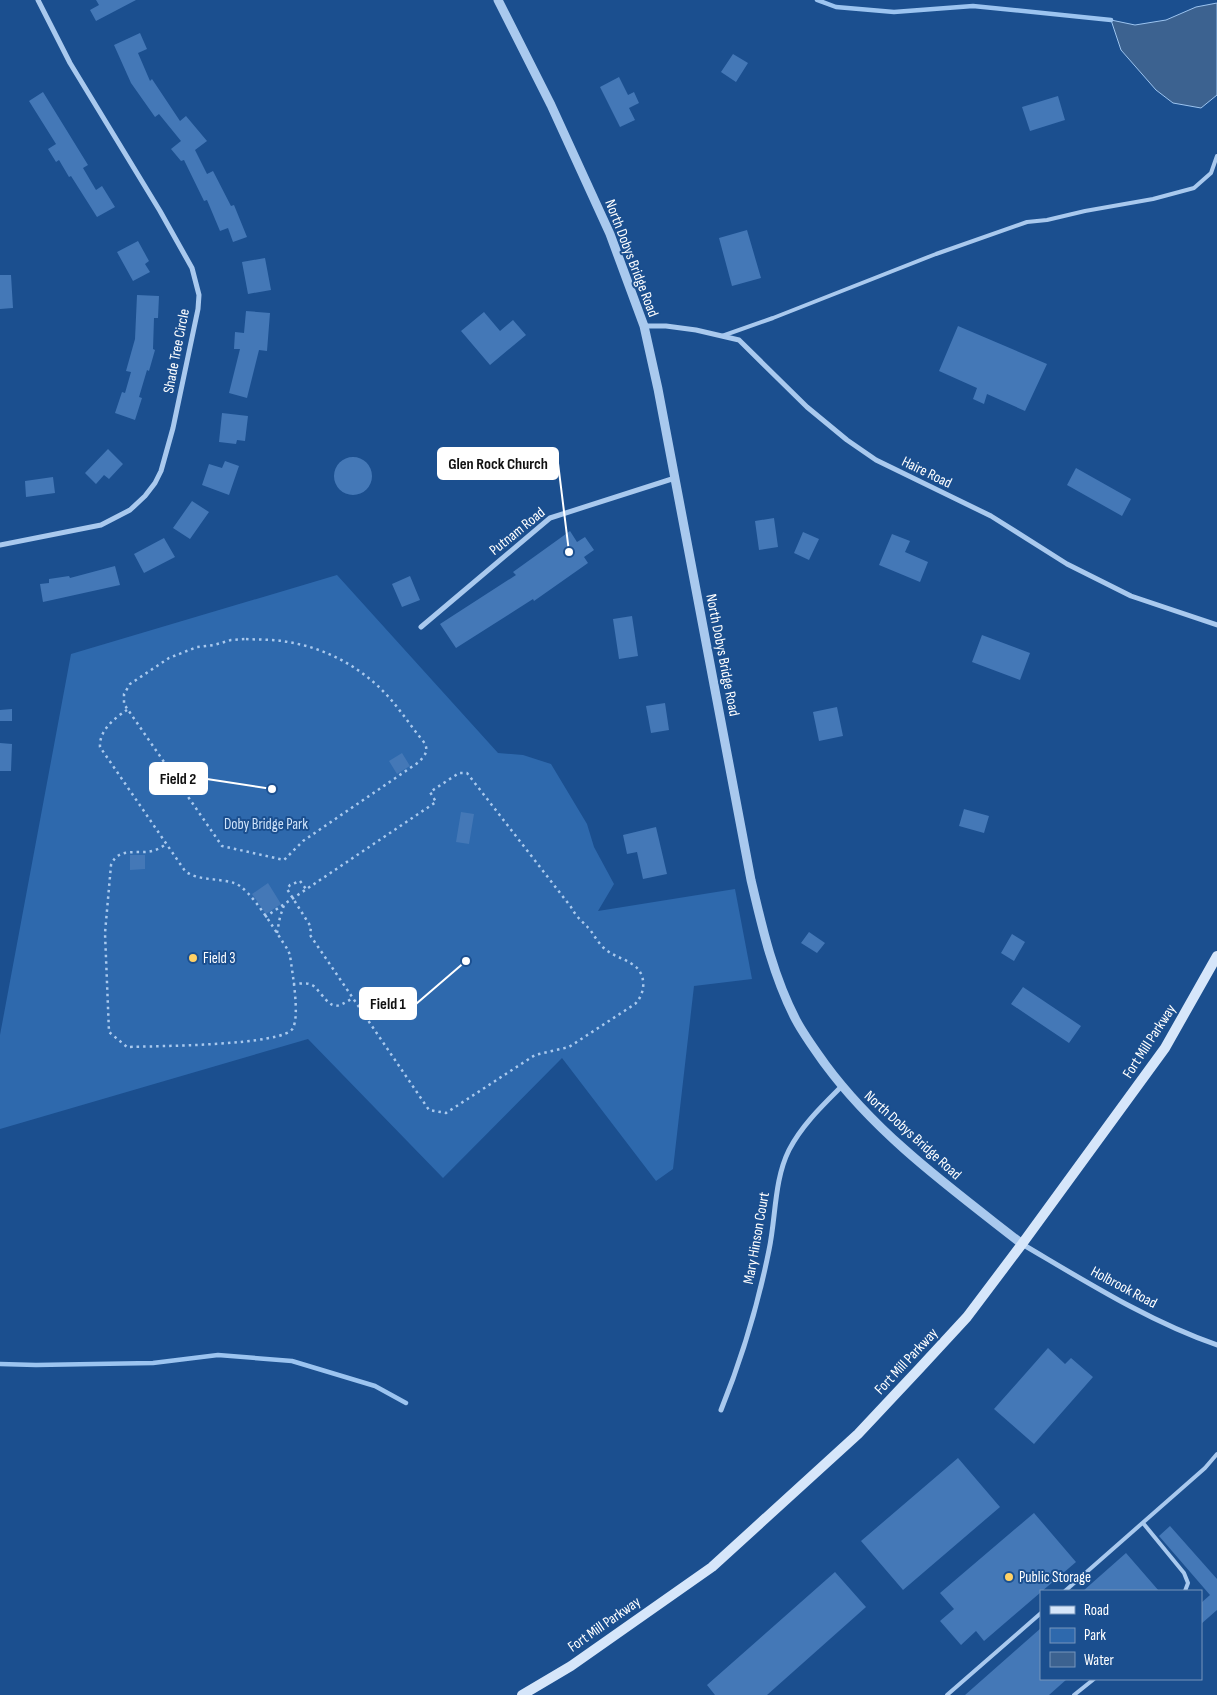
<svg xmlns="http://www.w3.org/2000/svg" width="1217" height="1695" viewBox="0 0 1217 1695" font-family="'Sofia Sans Condensed',sans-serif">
  <rect width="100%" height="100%" fill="#1b4f8f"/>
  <path fill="#2e69ad" d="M337,575L498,753L523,755L551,764L587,824L594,847L614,884L598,911L735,889L752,979L694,986L673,1169L656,1181L562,1058L443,1178L308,1039L0,1129V1035L71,654Z"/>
  <path fill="#3c6290" stroke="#9cc4f0" d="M1217,3V95L1201,108L1173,103L1156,90L1121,50L1111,20L1135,25L1166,20L1196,7Z"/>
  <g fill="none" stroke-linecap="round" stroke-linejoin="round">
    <path stroke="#9cc4f0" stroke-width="4.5" d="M817,0L836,7L894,12L973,6L1111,20
      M0,1364L36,1365L153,1363L218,1355L292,1361L375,1386L406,1403"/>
  </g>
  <path fill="#4478b7" d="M96,0H136L96,21L90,10L99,5Z
    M140,33L147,49L138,53L150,81L152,79L180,121L186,116L207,141L195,150L207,174L213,171L231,206L234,205L247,237L233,242L228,228L220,231L207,200L204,201L184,160L181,161L171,149L181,141L159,114L155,117L131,83L114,45Z
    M733,54L748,63L736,82L721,72Z
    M619,77L628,95L634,92L639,103L629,108L635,120L620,127L600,87Z
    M43,92L88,165L83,168L96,190L102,186L115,207L97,217L71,176L69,177L59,160L56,162L48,149L56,144L29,101Z
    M1058,96L1065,120L1030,131L1022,107Z
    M747,230L761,278L732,286L719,238Z
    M138,241L149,261L145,264L150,272L133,281L117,252Z
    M265,258L271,290L248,294L242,262Z
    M0,275H11L13,308L0,309Z
    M137,295L159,296L158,318H154L153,349L155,350L149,371L147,370L139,397L142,398L135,420L115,413L122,392L125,393L131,372L126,371L135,339Z
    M246,311L270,313L267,351L259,350L247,398L229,393L240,349H234L235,332L244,333Z
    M484,312L500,331L513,320L526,335L490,365L461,331Z
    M958,326L1047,364L1025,411L987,394L984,404L973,399L977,388L939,371Z
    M222,413L248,416L245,441L237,440L236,444L219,442Z
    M108,449L123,464L109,479L104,475L96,484L85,473Z
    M334 476a19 19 0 1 1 38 0a19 19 0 1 1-38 0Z
    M225,461L239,466L229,495L202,485L209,464L222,468Z
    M1076,468L1131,499L1122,516L1067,485Z
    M53,477L55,493L26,497L25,481Z
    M192,501L209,512L190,539L173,528Z
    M774,518L778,547L759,550L755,521Z
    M570,531L577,542L585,537L594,550L584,557L588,563L534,601L533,599L456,648L440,624L516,575L513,572Z
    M803,532L819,539L809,560L794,553Z
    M892,534L910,541L905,552L928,562L920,582L879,565Z
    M164,538L175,557L144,573L134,554Z
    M115,566L120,585L43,602L40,584L49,583V579L69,576L70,578Z
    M410,576L420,600L402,607L392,584Z
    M632,616L638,656L619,659L613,619Z
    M982,635L1030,653L1020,680L972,662Z
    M665,703L669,730L651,733L646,706Z
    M837,707L843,736L819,741L813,712Z
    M12,709V721H0V710Z
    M0,743L12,744L11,771H0Z
    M402,753L410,766L397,774L389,761Z
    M964,809L989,816L984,833L959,826Z
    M461,812L474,814L469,844L456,842Z
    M656,827L667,874L643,879L637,852L627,854L623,835Z
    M130,855H145V869L130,870Z
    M268,883L281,904L266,914L252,894Z
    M809,932L825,943L817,953L801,943Z
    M1012,934L1025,942L1014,961L1001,953Z
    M1023,987L1081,1026L1069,1043L1011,1004Z
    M1048,1348L1065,1364L1071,1358L1093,1377L1034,1444L994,1409Z
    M958,1458L1000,1507L903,1590L861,1541Z
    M1034,1513L1076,1562L984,1641L976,1631L961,1645L940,1621L954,1609L940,1593Z
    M1170,1526L1217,1579V1610L1201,1624V1603L1210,1595L1159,1536Z
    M1126,1553L1159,1591H1083Z
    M835,1572L866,1607L767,1695H715L707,1685Z
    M1041,1628V1679H1067L1049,1695H965Z"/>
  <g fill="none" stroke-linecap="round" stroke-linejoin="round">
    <path stroke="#a9c9ee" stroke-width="2.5" stroke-dasharray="2.5 4" stroke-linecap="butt" d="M246,639C260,640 274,639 288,642C325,648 359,666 385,693C399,708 410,725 423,741C430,750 425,757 416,764L303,841L284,860L222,846L124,704V694L130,684L169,658L197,647L214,645L231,640Z
      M127,710C115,718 99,730 100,747L185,871C198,881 219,878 234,883C251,888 277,934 288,950L290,955C292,972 300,1014 293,1028C285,1046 151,1046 127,1047L109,1032L105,933L111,865C119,845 140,856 155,850C159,849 163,846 166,844
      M265,917L436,802L430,792L459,773H467L571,907C578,920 583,921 591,931C595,937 599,944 605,949C613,956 623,958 632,964C647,973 646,993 635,1004L569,1047L535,1055L446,1113L429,1110L310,935L311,927L287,889L290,885L300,881L306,889
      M277,933L280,917L284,905
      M293,984C299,984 307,982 312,985C316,987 318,991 321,994C334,1010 336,1008 353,998"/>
    <path stroke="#a9c9ee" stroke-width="4" d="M722,336L773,318L936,254L1027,222L1047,220L1085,211L1153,199L1194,188L1211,173L1217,156
      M1143,1523L1184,1573L1188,1583L1185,1591
      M1065,1591L1205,1468L1217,1454
      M947,1695L1041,1613
      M1074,1695L1094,1679"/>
    <path stroke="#a9c9ee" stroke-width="5" d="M644,326H666L696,330L739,340L807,407L847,440L876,460L991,516L1067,564L1131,596L1217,625
      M0,545L101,525L130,510L145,496L155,483L161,471L173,428L198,309L199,295L192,268L160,211L70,63L38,0
      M421,627L550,518L675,478
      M1022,1244C1085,1281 1148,1321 1217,1345
      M721,1410C742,1358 758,1305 769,1250C776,1217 774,1180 789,1150C802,1125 822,1106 842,1086"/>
    <path stroke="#a9c9ee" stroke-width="9" d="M498,0L551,105L610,234L644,326L658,389L751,880C762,927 773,976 796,1020C804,1035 815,1050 825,1064C878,1136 952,1189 1022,1244"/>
    <path stroke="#d6e6fa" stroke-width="10" d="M522,1695L571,1666L712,1567L858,1434L919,1369L967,1317L1022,1244L1165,1048L1217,956"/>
  </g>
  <g fill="#ffd166" stroke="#1b4f8f" stroke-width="2">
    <circle cx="193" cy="958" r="5"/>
    <circle cx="1009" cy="1577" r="5"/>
  </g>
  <g text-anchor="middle" stroke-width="4" stroke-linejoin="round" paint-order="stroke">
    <g font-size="15" fill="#fff" stroke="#1b4f8f">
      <text transform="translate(632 258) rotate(69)" y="5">North Dobys Bridge Road</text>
      <text transform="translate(176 351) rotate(-79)" y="5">Shade Tree Circle</text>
      <text transform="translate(927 472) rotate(26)" y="5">Haire Road</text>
      <text transform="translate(517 531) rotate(-39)" y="5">Putnam Road</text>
      <text transform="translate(723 655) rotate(79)" y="5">North Dobys Bridge Road</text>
      <text transform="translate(1149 1041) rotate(-57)" y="5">Fort Mill Parkway</text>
      <text transform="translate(913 1135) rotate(42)" y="5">North Dobys Bridge Road</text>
      <text transform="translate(756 1238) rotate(-80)" y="5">Mary Hinson Court</text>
      <text transform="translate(1124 1287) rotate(28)" y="5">Holbrook Road</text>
      <text transform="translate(906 1361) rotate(-47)" y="5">Fort Mill Parkway</text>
      <text transform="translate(604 1624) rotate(-35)" y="5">Fort Mill Parkway</text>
    </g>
    <g font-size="15" fill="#cfe3fa" stroke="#1b4f8f">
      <text x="266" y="829">Doby Bridge Park</text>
    </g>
    <g font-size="15" fill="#fff" stroke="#1b4f8f" text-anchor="start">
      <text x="203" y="963">Field 3</text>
      <text x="1019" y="1582">Public Storage</text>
    </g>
  </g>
  <path fill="none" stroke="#fff" stroke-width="2" d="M569 552L558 463M272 789L207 779M466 961L416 1004"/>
  <g fill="#fff" stroke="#1b4f8f" stroke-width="2">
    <circle cx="569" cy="552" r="5"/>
    <circle cx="272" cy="789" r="5"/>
    <circle cx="466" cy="961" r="5"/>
  </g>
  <g fill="#fff" stroke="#fff" stroke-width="2">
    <rect x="438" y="448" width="120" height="31" rx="5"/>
    <rect x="150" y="763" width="57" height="31" rx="5"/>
    <rect x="360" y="988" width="56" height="31" rx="5"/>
  </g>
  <g font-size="16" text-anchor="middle" font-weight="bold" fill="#111">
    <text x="498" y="469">Glen Rock Church</text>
    <text x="178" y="784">Field 2</text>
    <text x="388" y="1009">Field 1</text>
  </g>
  <rect x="1040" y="1590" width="162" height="90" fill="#1b4f8f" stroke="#7695bc"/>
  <rect x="1050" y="1606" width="25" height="8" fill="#d6e6fa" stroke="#7695bc"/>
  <text x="1084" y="1615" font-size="15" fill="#ffffff">Road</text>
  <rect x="1050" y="1628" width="25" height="15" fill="#2e69ad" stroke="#7695bc"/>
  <text x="1084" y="1640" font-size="15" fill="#ffffff">Park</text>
  <rect x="1050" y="1652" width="25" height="15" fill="#3c6290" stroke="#7695bc"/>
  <text x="1084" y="1665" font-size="15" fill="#ffffff">Water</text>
</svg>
